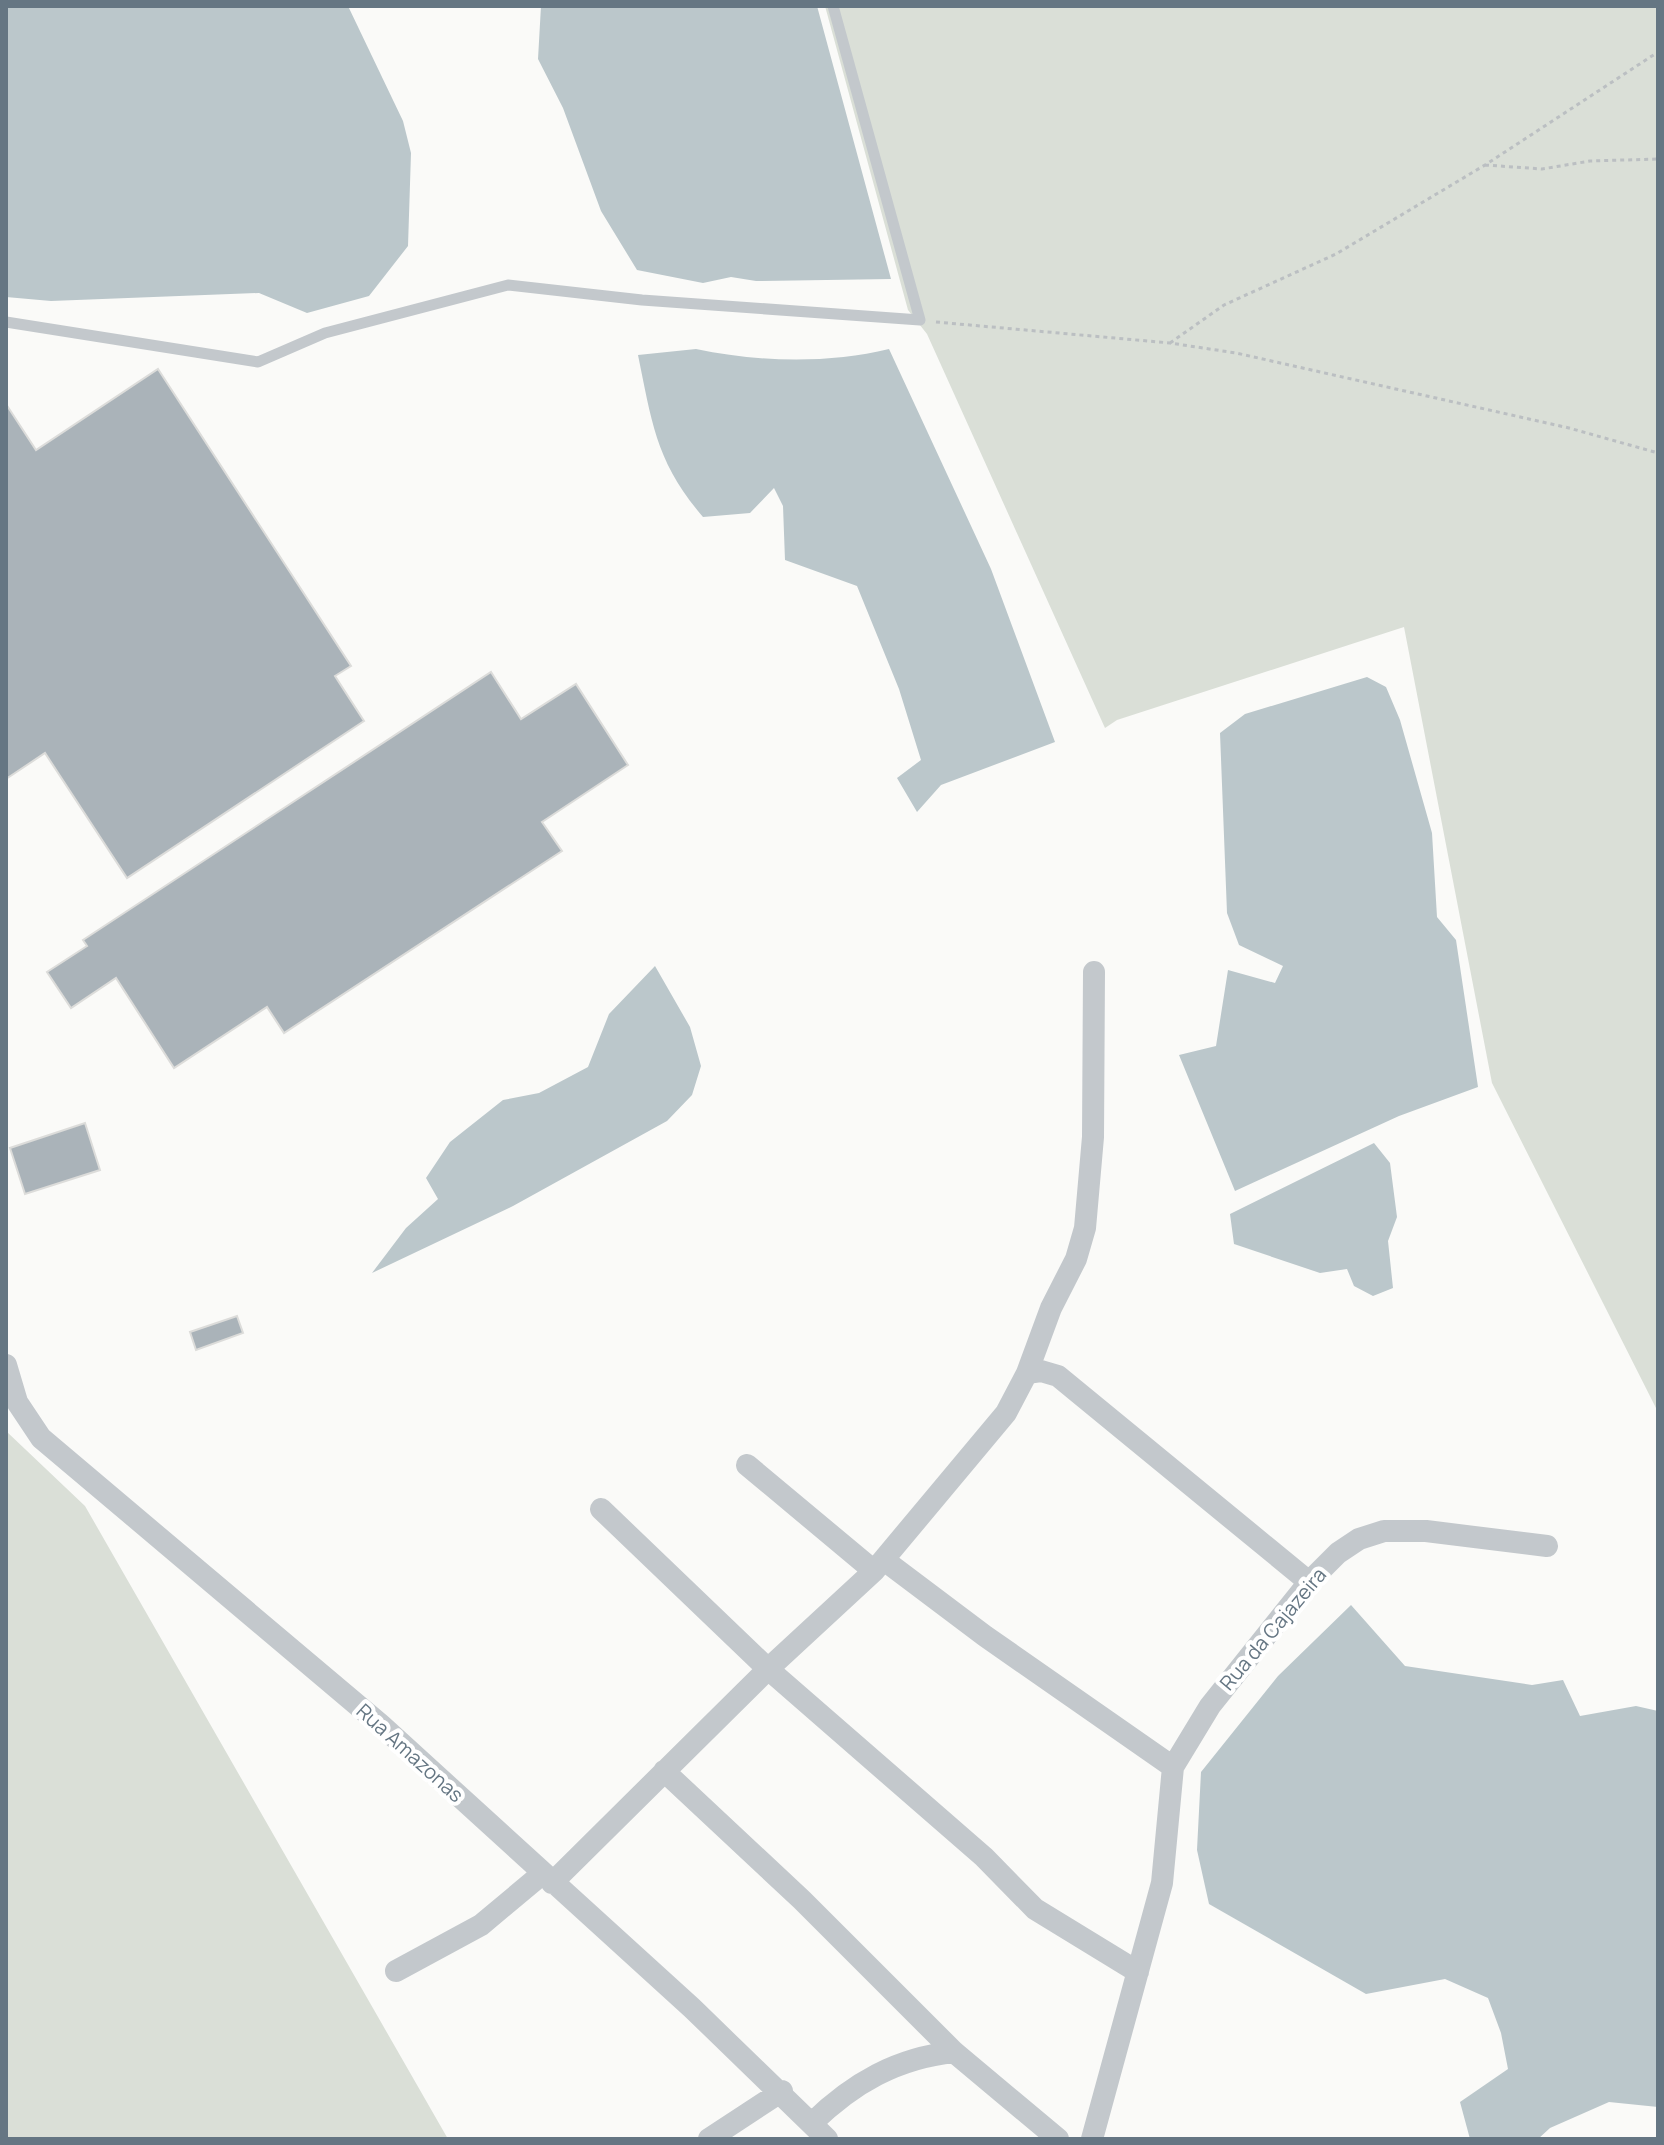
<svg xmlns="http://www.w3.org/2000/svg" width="1664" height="2145" viewBox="0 0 1664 2145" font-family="Manrope,sans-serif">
  <rect width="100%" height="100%" fill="#fafaf8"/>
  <path fill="#dadfd7" d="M825,6H1658V1412L1492,1083L1404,627L1117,720L1105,728L927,334L908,310Z
    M6,1431L85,1506L448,2139H6Z"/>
  <path fill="#bbc7cb" d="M6,6H348L403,121L411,153L408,246L369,296L307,313L259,293L51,301L6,297Z
    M541,6H817L891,279L756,281L731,277L703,283L637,270L601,211L563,108L538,59Z
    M696,349C757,362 828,364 889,349L991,569L1055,742L941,785L917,812L897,778L921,760L899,689L857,586L785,560L783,506L774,488L750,513L703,517C656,462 652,423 638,355Z
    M1367,677L1386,687L1400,720L1432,833L1437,917L1456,940L1478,1087L1399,1116L1235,1191L1179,1055L1216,1046L1228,970L1275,983L1283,966L1239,945L1227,913L1220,733L1245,714Z
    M655,966L690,1027L701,1066L692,1095L667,1121L513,1206L372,1273L406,1228L438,1199L426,1178L450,1142L503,1100L539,1093L588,1067L609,1014Z
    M1374,1143L1390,1163L1397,1217L1388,1241L1393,1288L1373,1296L1354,1286L1347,1269L1320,1273L1234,1244L1230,1214Z
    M1351,1605L1405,1666L1532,1685L1563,1680L1580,1716L1636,1706L1658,1711V2107L1609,2102L1550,2128L1538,2139H1470L1460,2102L1508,2069L1501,2033L1488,1998L1445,1979L1366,1994L1209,1904L1197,1850L1201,1772L1278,1676Z"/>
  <path fill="#aab3b9" stroke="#dcdcda" stroke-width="2" d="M158,369L351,666L335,676L364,721L127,878L45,753L6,779V404L36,450Z
    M491,672L521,719L576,684L628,765L542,822L562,851L284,1033L267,1007L174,1068L116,978L71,1008L47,972L87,946L83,940Z
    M85,1123L100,1170L25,1194L10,1148Z
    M237,1316L243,1333L196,1350L190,1332Z"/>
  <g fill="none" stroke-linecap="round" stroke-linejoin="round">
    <path stroke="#bbbfc2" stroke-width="3" stroke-dasharray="4 4" stroke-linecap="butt" d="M1485,165L1542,169L1590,161L1658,159
      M936,322L1170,343L1236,353L1569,428L1658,453
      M1170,343L1224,305L1336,254L1485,165L1658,52"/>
    <path stroke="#c3c8cc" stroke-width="11" d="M6,322L258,362L325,333L508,285L642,300L920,320L833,6"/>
    <path stroke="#c3c8cc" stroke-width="22" d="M6,1365L17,1402L41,1438L381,1725L692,2008L827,2139
      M1027,1373L1041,1371L1058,1376L1309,1582
      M747,1465L874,1571
      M601,1509L768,1669L984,1857L1035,1909L1138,1972
      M884,1560L985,1636L1173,1767
      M664,1771L802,1900L954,2052L1058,2139
      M552,1883L768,1669L874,1571L1006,1413L1027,1373L1051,1308L1076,1259L1085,1228L1093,1137L1094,972
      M396,1971L481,1925L542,1874
      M812,2123C853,2083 897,2058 954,2052
      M709,2139L782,2091
      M1092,2139L1162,1883L1173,1767L1210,1706L1309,1582L1338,1553L1359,1539L1384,1531H1426L1547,1546"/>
  </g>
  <g text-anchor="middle" stroke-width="8" stroke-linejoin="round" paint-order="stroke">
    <g font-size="20" fill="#657683" stroke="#fff">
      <text transform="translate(1273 1629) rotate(-50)" y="7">Rua da Cajazeira</text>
      <text transform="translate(410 1753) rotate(42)" y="7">Rua Amazonas</text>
    </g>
  </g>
  <rect width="1664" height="2145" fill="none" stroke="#657683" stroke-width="16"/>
</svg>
